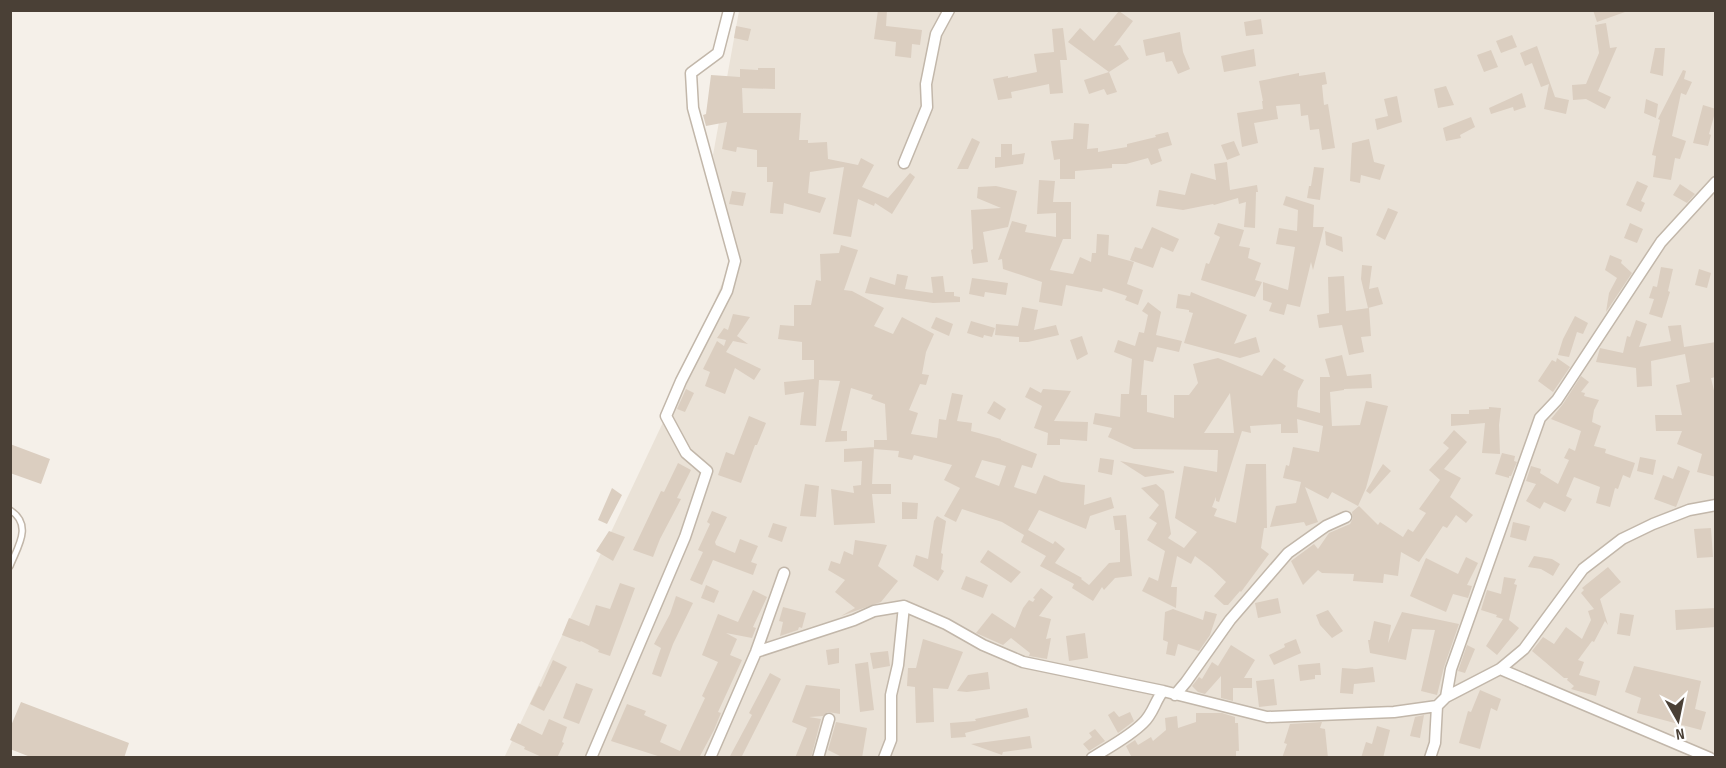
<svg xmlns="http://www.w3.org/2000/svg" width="1726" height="768" viewBox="0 0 1726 768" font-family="'Sofia Sans Condensed',sans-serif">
  <rect width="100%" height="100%" fill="#f5f0e9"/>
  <path fill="#eae2d7" d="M739,11H1715V757L504,758L666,416L734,255L713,155Z"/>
  <path fill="#dbcec0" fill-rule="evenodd" d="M878,10H887L886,26L922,30L920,45L912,44L911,58L895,56L896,42L874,39Z
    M1593,10H1625V12L1597,22Z
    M1119,11L1133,21L1114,46L1120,45L1129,59L1109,72L1117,92L1107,95L1104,89L1089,94L1084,80L1109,72L1068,42L1080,28L1094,41Z
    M1261,19L1263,34L1246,36L1244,22Z
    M1606,23L1610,48L1617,47L1598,91L1611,97L1605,109L1586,99L1573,100L1572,85L1586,84L1599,53L1595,25Z
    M736,26L751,29L748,41L734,38Z
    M1063,28L1067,60H1060L1063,93L1050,94L1049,84L1011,92L1012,98L998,100L993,79L1008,76V78L1037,72L1034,54L1054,52L1052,29Z
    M1180,32L1183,52L1190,69L1178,74L1172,61L1166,62L1164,52L1146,56L1143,40Z
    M1512,35L1517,47L1501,53L1496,41Z
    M1537,46L1555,97L1569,100L1566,114L1544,109L1549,84L1541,87L1532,63L1525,66L1520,53Z
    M1655,48H1665L1663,76L1650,73Z
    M1254,49L1256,66L1224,72L1221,56Z
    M1491,50L1498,67L1484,72L1477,55Z
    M758,68H775V89L742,88L743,113H801L799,140H808V143L827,142L828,159L858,165L861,158L874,165L862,187L888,198L910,173L915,177L892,214L875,203L874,206L858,199L851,237L833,234L844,167L810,172L808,193L826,198L820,213L784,203L783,214L770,213L773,182H767V167H757V150L737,147L736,152L722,149L727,122L706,126L703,115L706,114L711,75L740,77V69L758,70Z
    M1683,70L1686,71L1684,79L1692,82L1686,95L1681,93L1672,136L1686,141L1680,159L1675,158L1671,180L1653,177L1656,156L1652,155L1660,120L1658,119Z
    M1325,72L1327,84L1322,85L1324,105L1328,104L1335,148L1322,150L1319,129L1310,130L1308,115L1301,116L1300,104L1276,106L1278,119L1254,123L1258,143L1242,147L1237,113L1263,109L1262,101H1263L1259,81L1299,73V76Z
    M1446,86L1454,105L1438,108L1434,89Z
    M1522,93L1526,107L1514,111L1513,107L1491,114L1489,108Z
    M1397,96L1402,122L1377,130L1375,119L1388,116L1384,99Z
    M1646,99L1658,104L1656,118L1644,113Z
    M1703,105L1716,109L1709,134L1711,135L1708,146L1693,143Z
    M1471,117L1475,127L1460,135L1461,138L1446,141L1443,128Z
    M1074,123L1089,124L1087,149L1098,148V152L1127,147V144L1156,137L1155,135L1168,132L1172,145L1158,149L1162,161L1151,165L1148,158L1126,164H1112V168L1075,171V179H1060V159L1054,160L1051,141L1073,139Z
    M972,138L980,142L968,169H957Z
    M1369,139L1374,162L1385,165L1380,180L1361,175L1360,183L1350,181L1352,143Z
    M1234,141L1240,155L1227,160L1221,145Z
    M1001,144H1012V155L1025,153L1023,164L995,168V157H1001Z
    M1227,162L1230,190L1257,185L1258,192H1256L1255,228L1244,227L1246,202L1239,204L1238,198L1214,205L1213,204L1183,210L1156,206L1159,190L1185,195L1191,173L1216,180L1214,164Z
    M1314,167L1324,168L1320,200L1307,198L1309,186H1311Z
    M1039,180L1055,181L1053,202H1071V239H1063L1050,270L1073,274L1080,257L1091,262L1092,253H1096L1097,234L1109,235L1108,255L1134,262L1127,284L1143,290L1138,305L1125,300L1127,296L1103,288L1102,292L1066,285L1062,306L1039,302L1042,282L1003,269L1002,259L998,260L1012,221L1027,225L1025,232L1056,237V213L1037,214Z
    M1637,181L1648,186L1641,201L1645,203L1641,212L1626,205Z
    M1680,184L1695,194L1687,203L1673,195Z
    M996,186L1017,191L1008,227L983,232L988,262L973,264L971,250L973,249L971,210L1001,208L977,198L978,187Z
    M732,191L746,193L743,206L729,204Z
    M1286,196L1314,205L1313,227H1324L1313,270L1311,262L1300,307L1287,304L1284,315L1269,311L1272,303L1263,300V282L1288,290L1295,247L1276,244L1279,228L1297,231L1298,210L1283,205Z
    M1388,208L1398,212L1385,240L1376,235Z
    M1218,223L1244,230L1239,246L1250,248L1248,258L1261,263L1255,280L1262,282L1255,297L1201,280L1206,263L1209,264L1220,237L1214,234Z
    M1630,223L1643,229L1637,243L1624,238Z
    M1152,227L1179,239L1173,252L1161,247L1153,268L1130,260L1135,247L1142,249Z
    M1325,231L1342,237L1343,252L1326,245Z
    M841,245L858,250L844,290L852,291L884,308L874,326L893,334L902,317L934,334L926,352L922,374L929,375L926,385L920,384L909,410L918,413L911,434L937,438L939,419L946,420L952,393L963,395L957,421L972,423L971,431L1001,439V440L1037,454L1032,468L1022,465L1014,487L1036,494L1044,475L1061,482L1085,485L1084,505L1111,497L1114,508L1090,516L1086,529L1039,510L1028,530L1053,544L1055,541L1065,549L1055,563L1082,578L1081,579L1089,585L1109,563L1120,562V530H1115L1113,516L1126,515L1132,576L1115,578L1104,590L1102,587L1093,601L1072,588L1074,584L1040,566L1046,556L1021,542L1024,535L1002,522L962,509L956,522L944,516L960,488L944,480L952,465L914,455L912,460L898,457L899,451L874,449V440H887L885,404L871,399L873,395L851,388L841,431H847V441L825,442L840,381L819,380L816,426L800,425L804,392L785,395L784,382L814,379V360H802V342L778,339L780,325L794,326V305H811L816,280L821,281L820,254L839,253ZM982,460L1006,466L999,486L975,477Z
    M1610,255L1622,260L1621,263L1632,273L1606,312L1609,293L1617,278L1605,270Z
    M1362,265L1372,266L1369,289L1378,287L1383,304L1368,308L1361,279Z
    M1661,267L1673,269L1668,291L1670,292L1662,318L1649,314L1654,299L1649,298L1653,286L1657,287Z
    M1699,269L1711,273L1707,288L1695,285Z
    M897,274L908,276L905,289L933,293L931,277L943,276L945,292H954V296L960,297V302L933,303L865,293L870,277L895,285Z
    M1344,276L1346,311L1369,308L1371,336L1361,337L1364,352L1349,355L1342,325L1319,328L1317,315L1329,313L1328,277Z
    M972,278L1008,283L1006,295L985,292L984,297L969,294Z
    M1191,292L1247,315L1234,344L1256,337L1260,352L1240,358L1184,343L1193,313L1189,312V310L1176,308L1178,294L1190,296Z
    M1148,302L1161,312L1156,335L1182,341L1179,352L1157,347L1153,362L1144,360L1141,395H1147V412L1174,418V395H1189L1198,383L1193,364L1218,358L1262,376L1274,358L1286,366L1283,370L1304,380L1298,391L1297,407L1320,413V377H1330L1325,359L1342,355L1347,376L1371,374L1372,388L1344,389V390L1330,392L1332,426L1360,425L1366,401L1388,406L1366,488L1358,506L1332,492L1328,499L1305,487L1318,522L1306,526L1304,522L1270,527L1276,506L1296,503L1301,482L1283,478L1286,465L1289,466L1293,447L1319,452L1323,426L1297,419L1298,433H1281V424L1250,426L1251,433L1242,431L1219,502L1216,501V497L1212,507L1217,509L1214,516L1236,523L1246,464H1266L1267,528H1264L1261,548L1269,554L1241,592L1240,591L1228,605H1224L1214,596L1226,582L1211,568L1195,556L1191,564L1177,556L1171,587H1177L1176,608L1142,591L1149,577L1158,581L1165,551L1147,540L1157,523L1149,518L1159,505L1141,488L1156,484L1164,491L1171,534L1168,538L1184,548L1197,532L1175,518L1184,466L1217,472L1218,450L1134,449L1108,437L1112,428L1093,424L1095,413L1120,417L1121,394H1129L1132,359L1114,352L1118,340L1135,346L1139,332L1144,333L1148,315L1142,311ZM1230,393L1234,433H1204Z
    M1022,307L1038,310L1034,330L1056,325L1059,335L1028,342H1019V337L995,335L996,324L1018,326Z
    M733,314L750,317L737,336L748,344L733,341L726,352L761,369L754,380L735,368L725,394L705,386L710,372L703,369L717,341L724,346L726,340L717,338L724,328L728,330Z
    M1575,316L1588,323L1583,334L1577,332L1569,357L1558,355L1563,339Z
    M936,317L953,324L949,336L931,328Z
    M1636,320L1647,324L1639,347L1671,341L1668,326L1681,325L1684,347L1716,342V377L1711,378L1715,395L1716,477L1697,472L1702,454L1677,444L1682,431H1656L1655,415H1682L1676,385L1690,382L1685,354L1651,361L1652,386L1637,387L1636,368L1596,362L1600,348L1623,353L1627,336L1630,337Z
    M971,321L995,328L992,337L984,335L983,338L967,333Z
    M1082,336L1088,354L1077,360L1070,340Z
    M1557,358L1570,367L1553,392L1538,381L1552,360L1556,362Z
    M1581,376L1589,382L1581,392L1585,393L1584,396L1599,400L1594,410L1592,422L1601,426L1594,446L1606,449L1605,453L1635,463L1630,478L1623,475L1618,489L1615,488L1610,507L1596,503L1600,487L1574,477L1566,496L1572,499L1565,512L1544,502L1540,509L1526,501L1536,484L1526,481L1531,466L1541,469L1540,473L1558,484L1569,460L1564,458L1569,448L1575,451L1581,431L1551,419L1563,404Z
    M1030,387L1041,393L1043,389L1071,391L1054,421L1088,422L1087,441L1060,439V445H1047L1048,433L1034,428L1042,406L1025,397Z
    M686,389L694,393L685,412L677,409Z
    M994,401L1006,409L1000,420L987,413Z
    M1489,407L1501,408L1499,425L1500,454L1482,453L1485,423L1451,426V414H1469V410L1489,409Z
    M749,416L766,423L757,445H755L741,483L718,475L726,452L734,455Z
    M1454,430L1467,442L1444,469L1461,478L1450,497L1473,515L1466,523L1456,515L1447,528L1443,526L1419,562L1401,552L1398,576L1384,574L1383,583L1353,581L1354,574L1322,573L1318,570L1303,585L1291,561L1314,544L1318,549L1329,533L1350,524L1353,518L1352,512L1359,506L1378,525L1380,522L1403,537L1408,529L1413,532L1426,513L1419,509L1440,480L1429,470L1449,448L1443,443Z
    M10,444L50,459L41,484L10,473Z
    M874,447L872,484H891V494H872L875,523L834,525L831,489L854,493L853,486L861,485L862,461L844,462V449Z
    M1502,453L1515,456L1514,461L1517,462L1511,476H1509V478L1495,474Z
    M1640,457L1656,460L1653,475L1637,471Z
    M1100,458L1114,460L1112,475L1098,472Z
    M1120,461L1174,471V473L1145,477Z
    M678,463L691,470L677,498L681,499L660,539L653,557L633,550L661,491L664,492Z
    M1383,464L1391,471L1370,494L1366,491Z
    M1678,466L1690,471L1676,507L1654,499L1663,475L1673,479Z
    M805,484L819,486L816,517L800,516Z
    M612,488L622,495L607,524L598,520Z
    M902,502L918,503L917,519H902Z
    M712,511L727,517L715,542L716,545L735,553L740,539L758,546L751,562L757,564L753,575L713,560L702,585L690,580L703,552L698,550L710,524L707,522Z
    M937,516L946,521L941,553L943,554L941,569L944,571L938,581L913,566L916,555L928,559L934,521Z
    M1513,522L1530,526L1526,541L1510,537Z
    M773,523L787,527L782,542L768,537Z
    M1711,528L1713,557L1697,558L1694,529Z
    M609,531L625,537L613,561L596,551Z
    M855,540L887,545L878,566L898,581L881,602L841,616L855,608L835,592L845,580L828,570L831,561L840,564L844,551L853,555Z
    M988,550L1021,572L1011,583L980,562Z
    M1534,556L1552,559L1560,564L1553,576L1541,569L1528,567Z
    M1466,557L1478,563L1467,585L1472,586L1468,598L1453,594L1446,612L1410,596L1426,558L1458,574Z
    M1608,567L1621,582L1600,599L1608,625L1605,621L1594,642L1592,641L1578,660L1584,662L1579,675L1600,681L1596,696L1571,689L1574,686L1567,680L1568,678H1564L1532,651L1543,637L1554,644L1566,627L1582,639L1591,620L1588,611L1594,609L1581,593L1584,590L1582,588Z
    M966,576L988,585L983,598L961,589Z
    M1504,577L1516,579L1514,584L1517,585L1509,620L1519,628L1497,655L1486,646L1503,619L1496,617L1497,615L1481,610L1487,590L1501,594Z
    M620,583L635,588L610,656L598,652L599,650L581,641L580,642L562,635L569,618L589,626L596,605L610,609Z
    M706,585L719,591L714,603L701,598Z
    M1041,588L1053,597L1039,616L1051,619L1046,639L1051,638L1047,659L1029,656L1030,653L1011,638L1003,645L976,633L992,613L1015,628L1023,608L1029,600L1033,602L1035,599L1033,598Z
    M753,590L767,597L753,627L756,628L752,638L726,633L737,639L730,655L742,660L718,712L721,713L714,730L699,758H664L611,741L627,704L646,711L644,715L667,725L660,742L680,751L705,698L702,696L718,662L702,655L718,614L738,622Z
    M676,596L693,603L673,644L661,677L652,674L661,648L654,644L670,614Z
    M1278,598L1281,613L1258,618L1255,603Z
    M783,607L806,613L802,628L799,627L798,630L780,636L783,622L779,621Z
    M1716,608V627L1676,630L1675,610Z
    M1173,609L1203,620L1205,611L1217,614L1210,635L1199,651L1178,644L1175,656L1166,654L1168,642L1163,640L1165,612Z
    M1328,610L1343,631L1332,638L1320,625L1316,615Z
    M1402,612L1459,624L1444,667L1437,695L1421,691L1435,630L1412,629L1406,660L1370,653L1368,640H1370L1374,621L1391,625L1388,643Z
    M1620,613L1634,615L1630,636L1617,634Z
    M1085,633L1088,658L1069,661L1066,636Z
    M923,639L963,652L948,689L933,688L934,722L916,723L915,687L907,686L908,668H916Z
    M1296,639L1301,653L1274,665L1269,655L1285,647L1284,644Z
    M1231,645L1255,660L1244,678H1252V688H1233V701L1221,698V676L1205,694L1198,692L1192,686L1199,677L1202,679L1212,662L1218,666Z
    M1467,645L1475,649L1465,673L1458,671Z
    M839,648V663L828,665L826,650Z
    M888,651L890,666L873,669L870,653Z
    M553,660L567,667L544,711L530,704L539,686L541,687Z
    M868,662L874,710L860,712L855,664Z
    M1320,663L1321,675H1315V679L1300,681L1298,665Z
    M1634,666L1701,681L1695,709L1706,712L1701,730L1637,713L1641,698L1625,692Z
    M1373,667L1375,682L1354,684L1353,694L1340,693L1342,668L1356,669Z
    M988,672L990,689L967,692L957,691L968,675Z
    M770,673L781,679L741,758H729L752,715L749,713Z
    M1274,679L1277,705L1259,707L1256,681Z
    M576,683L593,689L579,724L563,718Z
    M806,685L840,689V714L828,712L823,716L809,717L821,719L811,758H795L807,728L792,722Z
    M1480,690L1501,699L1497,711L1491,708L1480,749L1459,743L1468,711L1471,712Z
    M21,702L129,743L124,758H33L10,749V728Z
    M1027,708L1029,717L965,733L966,737L951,738L950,723L976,721L975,719Z
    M1114,711L1119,717L1130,712L1134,721L1118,733L1108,715Z
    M1196,713H1222L1235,717V723H1238L1239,751H1236V758H1132L1126,746L1135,740L1138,745L1151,737L1153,741L1166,730L1165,718L1177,716L1178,728L1196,722Z
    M1424,715L1420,738L1410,736L1415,717Z
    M549,719L567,727L562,742L564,743L557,758H544L524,749L525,747L510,740L518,723L542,735Z
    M836,722L867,728L862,758H844L828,750Z
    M1322,722L1320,728L1325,729L1328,758H1282L1287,744L1284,743L1290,724Z
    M1377,726L1390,730L1383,758H1361L1366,742L1372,744Z
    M1095,729L1105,741L1089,751L1083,744L1092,737L1089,733Z
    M1030,736L1032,748L1003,752L1002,755L971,744Z"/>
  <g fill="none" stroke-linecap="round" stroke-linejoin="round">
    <defs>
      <path id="lane" d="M10,510C33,525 18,546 10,566"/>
      <path id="street" d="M904,163L927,107L926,84L936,34L949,10
        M756,652L854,620L874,611L904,606L946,624L983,645L1023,662L1163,691L1267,717L1394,712L1437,706L1446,697L1500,669L1524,649L1583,569L1622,539L1653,524L1689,510L1716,505
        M1500,669L1710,758
        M1175,695L1186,682L1230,620L1288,553L1326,526L1346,517
        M1446,697L1451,669L1540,418L1557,400L1661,242L1716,182
        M591,758L685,537L707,471L686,453L666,416L681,381L727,291L735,261L693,108L691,73L718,53L729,10
        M710,758L756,652L784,573
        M818,758L829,719
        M884,758L891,740V695L898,665L904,606
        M1092,758C1109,747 1129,737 1143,723C1153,714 1155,701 1163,691
        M1430,758L1435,743L1437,706"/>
    </defs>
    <use href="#lane" stroke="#c2b7aa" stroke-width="8"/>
    <use href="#street" stroke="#c2b7aa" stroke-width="13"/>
    <use href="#lane" stroke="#fff" stroke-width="5"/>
    <use href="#street" stroke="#fff" stroke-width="10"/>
  </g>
  <rect width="1726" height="768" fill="none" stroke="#4a4036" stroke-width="24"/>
  <g transform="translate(1678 720) rotate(171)" stroke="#ffffff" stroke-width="4.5" paint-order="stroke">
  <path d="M0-4.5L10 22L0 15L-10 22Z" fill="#4a4036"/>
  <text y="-9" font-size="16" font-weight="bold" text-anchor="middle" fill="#4a4036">N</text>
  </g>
</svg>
